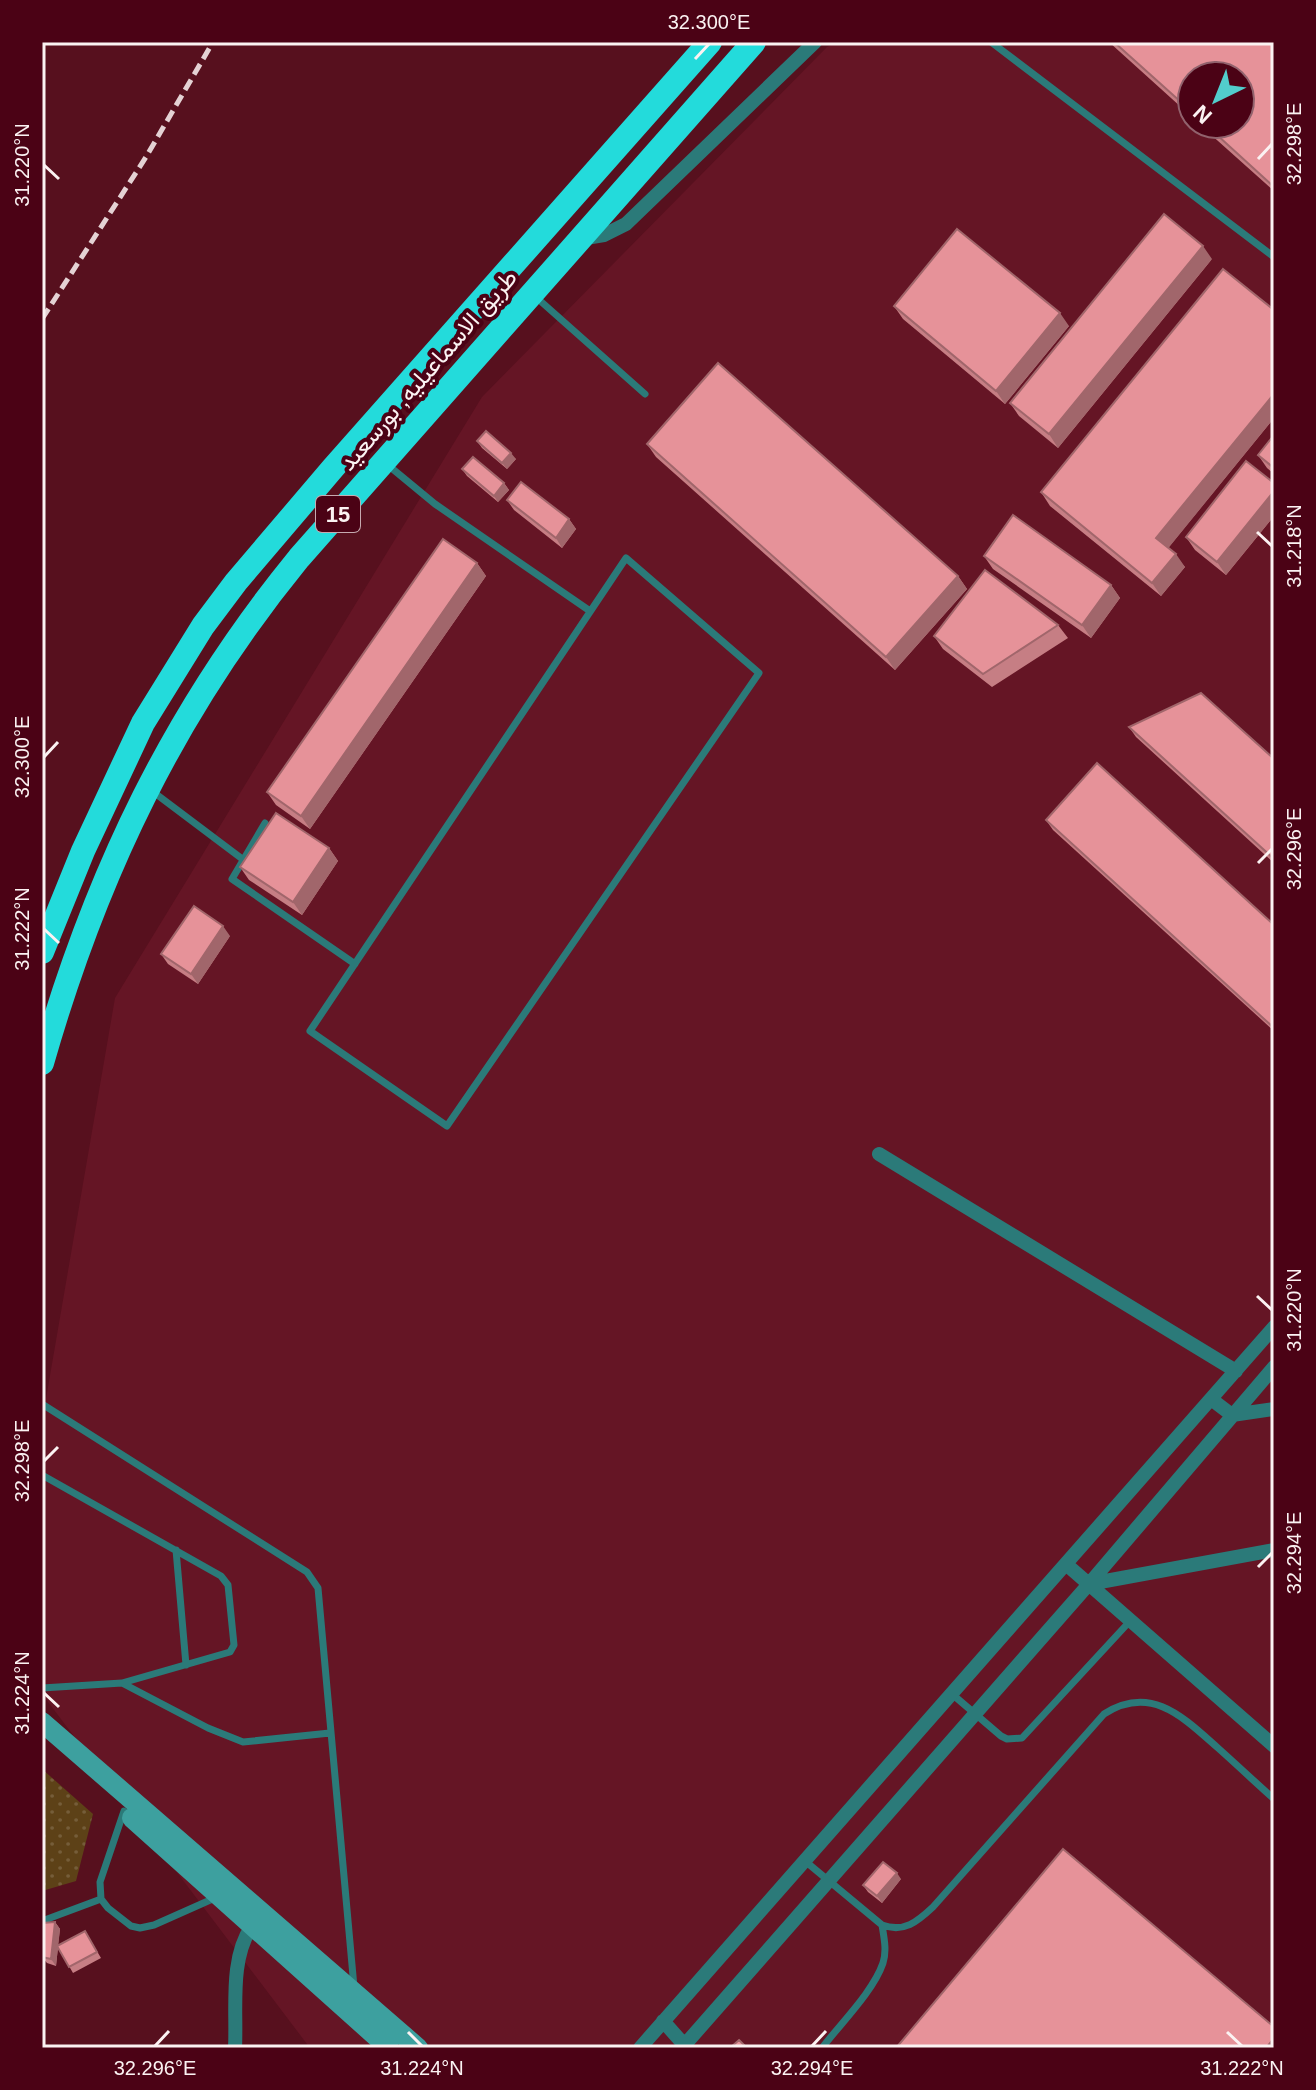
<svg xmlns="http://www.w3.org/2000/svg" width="1316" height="2090" viewBox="0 0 1316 2090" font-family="Arial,Vazirmatn,sans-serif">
  <defs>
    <pattern id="grass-dots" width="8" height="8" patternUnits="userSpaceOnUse" patternTransform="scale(2)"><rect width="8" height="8" fill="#5d4117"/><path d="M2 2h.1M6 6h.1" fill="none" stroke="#755d39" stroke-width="1.8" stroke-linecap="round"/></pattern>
  </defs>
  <rect width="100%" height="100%" fill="#57101e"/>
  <path fill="#651525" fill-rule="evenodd" d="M837,42H1274V2048H310L42,1694V1422L115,998L482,397L827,47ZM1192,76H1240V124H1192Z"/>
  <path fill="url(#grass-dots)" d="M42,1769L93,1814L76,1881L42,1891Z"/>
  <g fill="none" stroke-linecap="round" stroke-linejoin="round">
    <path stroke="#2b7a79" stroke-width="7" d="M991,42L1274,257
      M537,298L645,394
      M389,466L435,504L590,611
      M626,558L759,673L447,1126L310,1031Z
      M152,791L245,861
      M265,823L232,879L355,964
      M42,1404L307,1572L318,1588L354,1987
      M42,1475L221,1576L228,1585L234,1645L230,1652L122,1683
      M176,1550L186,1665
      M42,1688L122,1683L208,1728L243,1742L330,1733
      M952,1694L1001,1736L1007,1739L1022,1738L1131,1620
      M124,1811L100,1882L101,1899L108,1908L131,1926L140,1928L154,1925L217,1897
      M805,1861L882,1925C904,1933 917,1922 933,1907L1104,1714C1151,1684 1183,1717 1218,1748C1237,1765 1255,1782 1274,1799
      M42,1921L101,1899
      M822,2048C840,2024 873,1992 883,1963C887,1950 884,1938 882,1925"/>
    <path stroke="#2b7a79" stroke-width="14" d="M580,239L604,235L626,224L815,42
      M879,1154L1236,1371
      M1211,1399L1232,1415L1274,1409
      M1067,1565L1274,1746
      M1089,1584L1274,1550
      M663,2021L687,2048
      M235,2048C237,2010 229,1959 252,1926
      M640,2048L1274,1327
      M682,2048L1089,1584L1274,1367"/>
    <path stroke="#3da09f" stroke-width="20" d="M42,1722L418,2048
      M132,1818L389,2048"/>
    <path stroke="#23dbdb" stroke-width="24" d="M42,952L83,851L143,723L203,626L236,582L333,468L710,42
      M42,1063C96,874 174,711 299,558L754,42"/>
    <path stroke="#e4d2d4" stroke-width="5" stroke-dasharray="12 6" stroke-linecap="butt" d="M42,319L146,157L213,42"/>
  </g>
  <path fill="#c67e84" d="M1109,42H1274V191L1199,124H1240L1192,76V117Z
    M1212,259L1058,448L1019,416L1010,403Z
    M894,306L1069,326L1005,404L903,319Z
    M1274,310V418L1168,548L1185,567L1161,596L1050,506L1041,492Z
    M1274,435V474L1267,468L1258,455Z
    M477,441L516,459L507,469L482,448Z
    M647,444L958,576L967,589L895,670L656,457Z
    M462,469L504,483L509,490L498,502L467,476Z
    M1274,483V516L1226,575L1195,550L1186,537Z
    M507,500L569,519L576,529L562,548L514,510Z
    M984,556L1111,585L1120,598L1091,638L993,569Z
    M477,563L486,576L310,829L276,805L267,792Z
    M1058,625L1068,638L992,687L943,649L934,636Z
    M1129,727L1274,759V863L1136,737Z
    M1046,820L1274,925V1031L1053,830Z
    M329,848L338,861L302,915L249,880L240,867Z
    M230,936L198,984L168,964L161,954Z
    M901,1879L882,1903L868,1892L863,1885Z
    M55,1922L60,1929L58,1945L85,1931L101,1958L73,1973L58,1947L56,1966L47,1963L42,1957Z"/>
  <path fill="#a1666b" d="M1203,246L1212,259L1058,448L1049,434Z
    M1060,313L1069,326L1005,404L996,391Z
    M1274,394V418L1166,551L1156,538Z
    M511,453L516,459L507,469L502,463Z
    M504,483L509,490L498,502L494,496Z
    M1274,491V516L1226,575L1217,562Z
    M569,519L576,529L562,548L556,538Z
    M1176,554L1185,567L1161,596L1152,583Z
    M477,563L486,576L310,829L301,816Z
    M958,576L967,589L895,670L886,657Z
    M1111,585L1120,598L1091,638L1082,625Z
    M329,848L338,861L302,915L293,902Z
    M223,926L230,936L198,984L191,974Z
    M897,1873L901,1879L882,1903L877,1896Z
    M55,1922L60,1929L56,1966L51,1959Z
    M1274,2038V2048H1266Z"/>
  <path fill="#e69299" stroke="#a1666b" stroke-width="2" d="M1114,42H1274V187L1205,124H1240V76H1192V112Z
    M1164,214L1203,246L1049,434L1010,403Z
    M957,229L1060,313L996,391L894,306Z
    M1223,269L1274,310V394L1156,538L1176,554L1152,583L1041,492Z
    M718,363L958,576L886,657L647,444Z
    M486,431L511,453L502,463L477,441Z
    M1274,435V468L1258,455Z
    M473,457L504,483L494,496L462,469Z
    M1246,461L1274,483V491L1217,562L1186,537Z
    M521,482L569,519L556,538L507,500Z
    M1013,515L1111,585L1082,625L984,556Z
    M443,539L477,563L301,816L267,792Z
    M985,570L1058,625L983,674L934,636Z
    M1201,693L1274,759V859L1129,727Z
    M1097,763L1274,925V1028L1046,820Z
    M276,813L329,848L293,902L240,867Z
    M194,906L223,926L191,974L161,954Z
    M1063,1849L1274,2027V2038L1266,2048H896Z
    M883,1862L897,1873L877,1896L863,1885Z
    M55,1922L51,1959L42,1957V1923Z
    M85,1931L97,1952L69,1967L57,1946Z
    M739,2040L747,2048H730Z"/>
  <path fill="none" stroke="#fbf2f2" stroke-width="3" d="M695,59L709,44M1258,159L1272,144M44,165L59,179M1257,532L1272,546M44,757L58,742M1258,863L1272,849M44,929L59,943M1257,1296L1272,1310M44,1461L58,1447M1258,1567L1272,1553M44,1693L59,1707M408,2032L422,2046M1227,2032L1242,2046M155,2046L169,2031M812,2046L826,2031"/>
  <g text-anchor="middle" stroke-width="8" stroke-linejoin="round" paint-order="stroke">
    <rect fill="#4b0215" stroke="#c6aab0" stroke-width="2" x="316" y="496" width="44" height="36" rx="6"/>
    <g font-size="22" font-weight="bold" fill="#fbf2f2">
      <text x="338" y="522">15</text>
    </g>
    <g font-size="24" fill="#fbf2f2" stroke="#4b0215">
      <text transform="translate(428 370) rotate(-49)" y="8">طريق الاسماعيليه, بورسعيد</text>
    </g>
  </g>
  <rect width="1316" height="2090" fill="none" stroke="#4b0215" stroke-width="88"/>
  <g transform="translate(1216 100) rotate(223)"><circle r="38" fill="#4b0215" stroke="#91626d" stroke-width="2"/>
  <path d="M0-6L14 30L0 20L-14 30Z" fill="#52cdcc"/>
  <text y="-12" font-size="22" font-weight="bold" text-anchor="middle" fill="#fbf2f2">N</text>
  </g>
  <rect x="44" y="44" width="1228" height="2002" fill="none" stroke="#fbf2f2" stroke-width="3"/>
  <g font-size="20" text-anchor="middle" fill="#fbf2f2">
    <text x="709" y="29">32.300°E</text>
    <text transform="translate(1294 144) rotate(-90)" y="7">32.298°E</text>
    <text transform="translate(22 165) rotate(-90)" y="7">31.220°N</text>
    <text transform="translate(1294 546) rotate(-90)" y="7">31.218°N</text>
    <text transform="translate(22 757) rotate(-90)" y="7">32.300°E</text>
    <text transform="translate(1294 849) rotate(-90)" y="7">32.296°E</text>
    <text transform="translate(22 929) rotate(-90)" y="7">31.222°N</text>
    <text transform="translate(1294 1310) rotate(-90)" y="7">31.220°N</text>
    <text transform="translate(22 1461) rotate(-90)" y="7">32.298°E</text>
    <text transform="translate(1294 1553) rotate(-90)" y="7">32.294°E</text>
    <text transform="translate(22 1693) rotate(-90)" y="7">31.224°N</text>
    <text x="155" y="2075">32.296°E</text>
    <text x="422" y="2075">31.224°N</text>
    <text x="812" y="2075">32.294°E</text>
    <text x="1242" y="2075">31.222°N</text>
  </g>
</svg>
